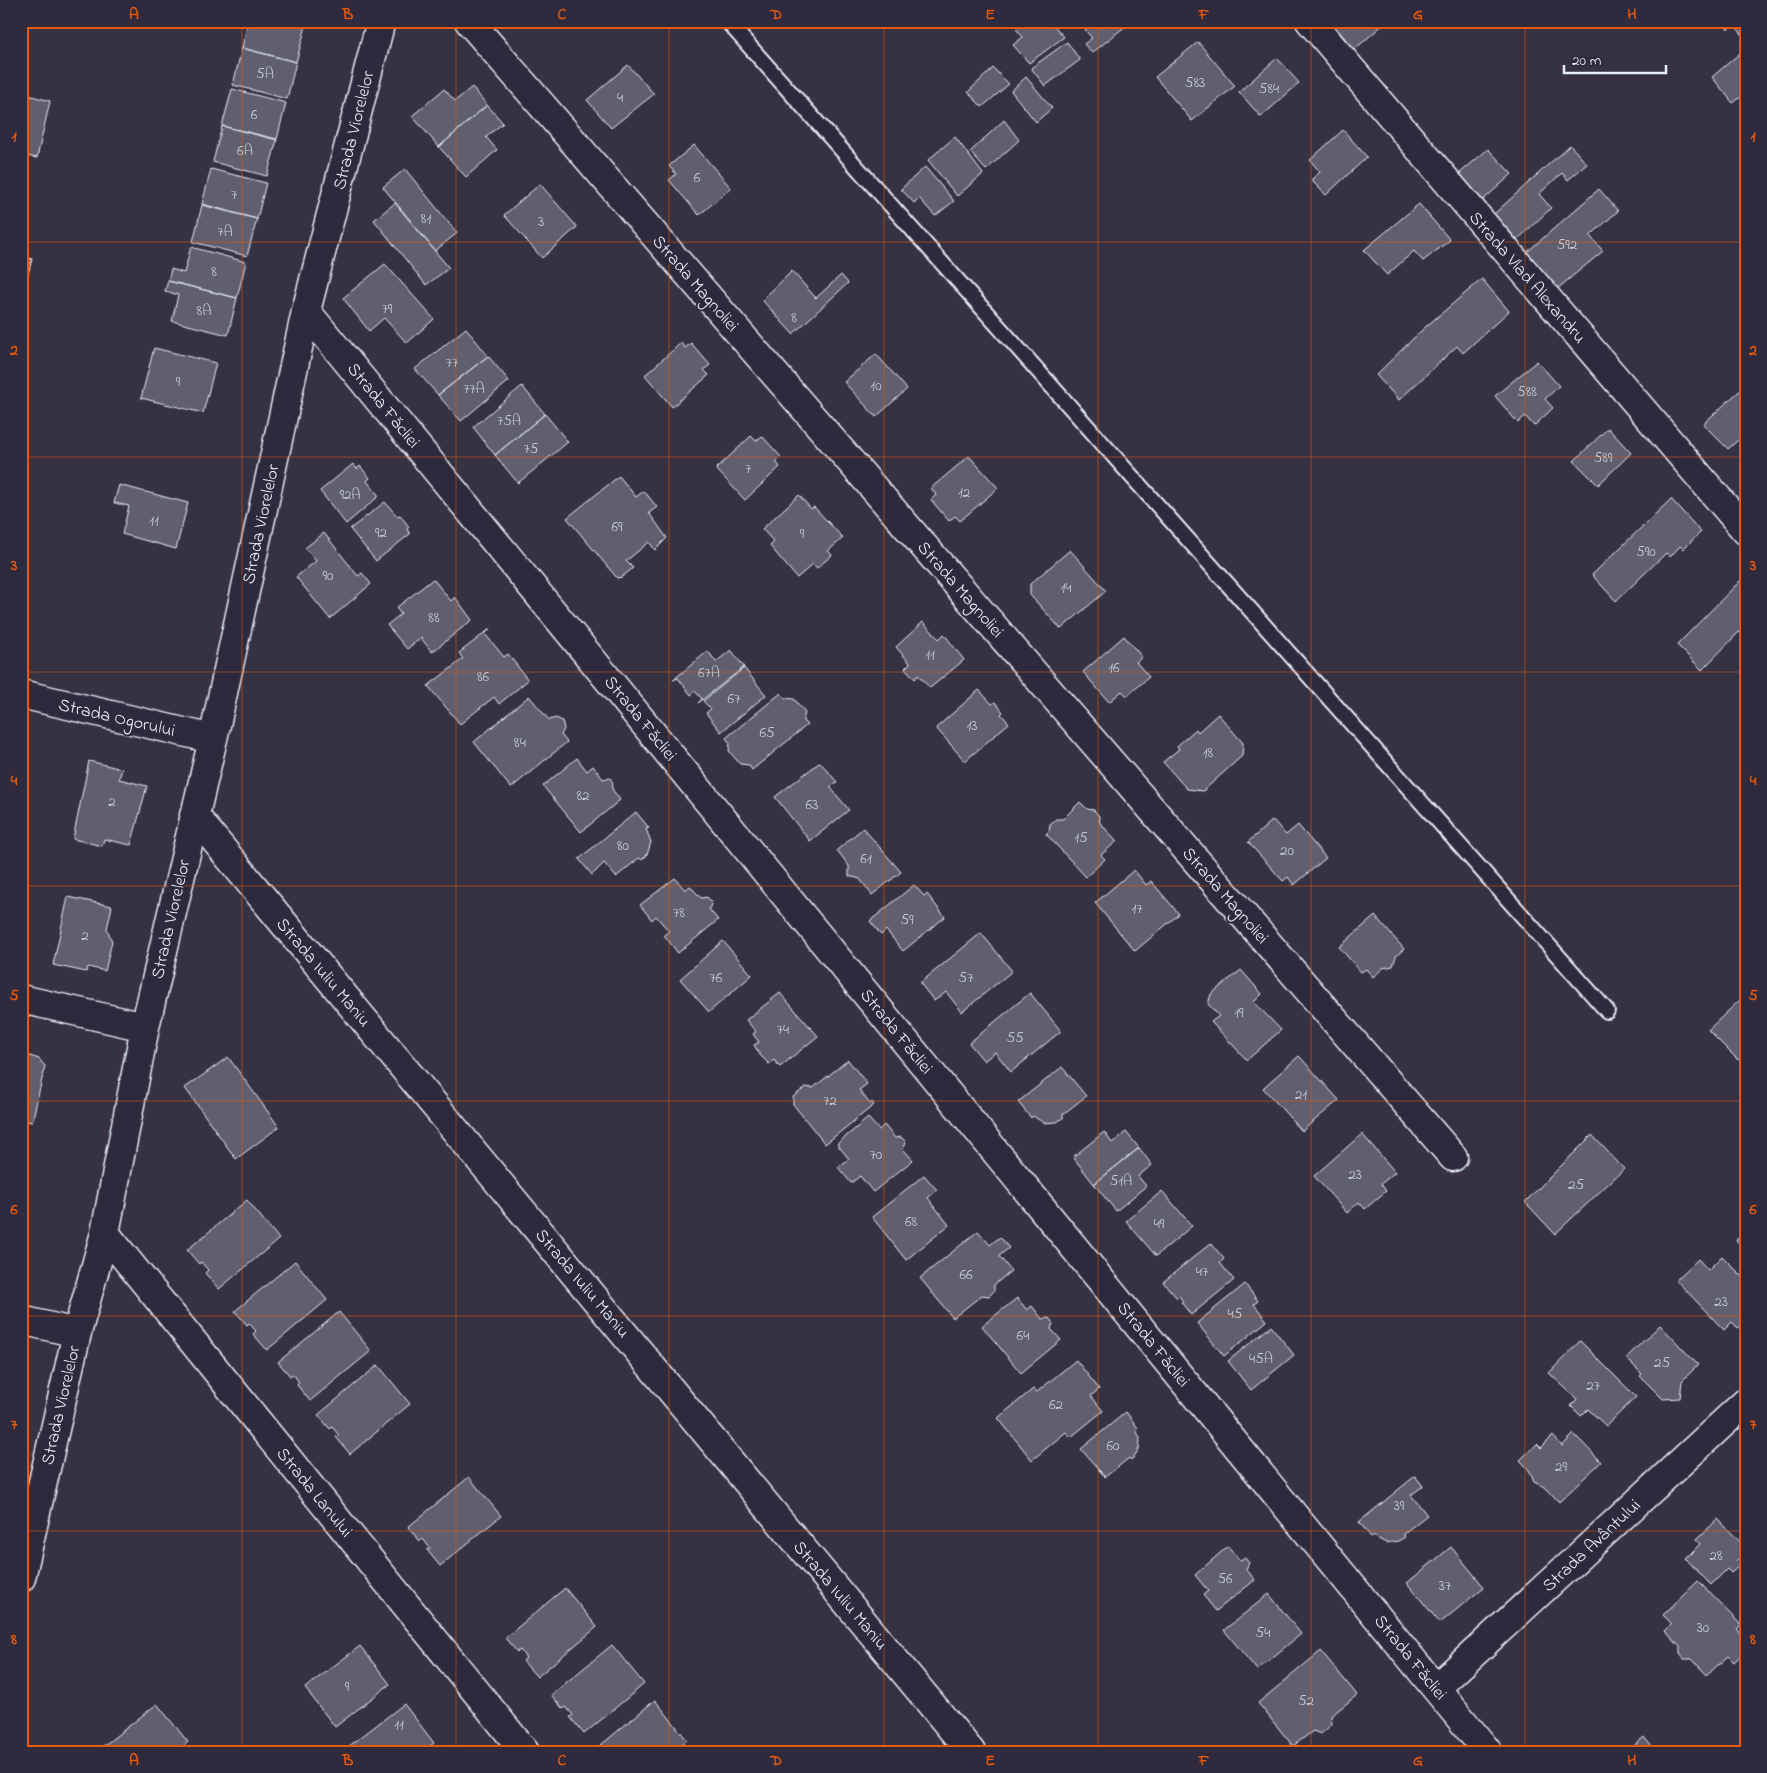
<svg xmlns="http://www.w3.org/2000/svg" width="1767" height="1773" viewBox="0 0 1767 1773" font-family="'Indie Flower',sans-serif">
  <rect width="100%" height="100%" fill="#363244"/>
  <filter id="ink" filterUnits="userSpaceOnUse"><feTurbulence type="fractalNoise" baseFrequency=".02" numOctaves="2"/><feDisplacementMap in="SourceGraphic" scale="10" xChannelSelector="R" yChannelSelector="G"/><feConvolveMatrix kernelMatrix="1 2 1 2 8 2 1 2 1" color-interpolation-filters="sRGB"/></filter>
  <g filter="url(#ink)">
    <path fill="#605e6e" stroke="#e8f1f8" d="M248,21H288L306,26L296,62L242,48Z
      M1024,21H1050L1064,37L1029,63L1013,45L1023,37L1016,29Z
      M1096,21H1132L1092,53L1084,44L1092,38L1085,30Z
      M1336,21H1387L1354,50L1333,24Z
      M1721,21H1746V39L1734,24L1728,29Z
      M1067,42L1080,60L1045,86L1031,68Z
      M1198,42L1235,86L1192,121L1155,77Z
      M242,48L296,62L287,99L233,85Z
      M1746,48V93L1733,103L1712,77Z
      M1277,58L1299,83L1261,117L1239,92Z
      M628,65L654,94L611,128L587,100Z
      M993,68L1009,84L982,107L968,92Z
      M1026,77L1052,108L1036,122L1011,91Z
      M472,87L487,105L439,147L412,116L444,89L455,101Z
      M232,89L286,103L277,139L222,126Z
      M21,93L50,101L37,158L21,155Z
      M487,105L503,123L486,137L497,150L466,177L439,147Z
      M1004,120L1019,140L986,170L970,152Z
      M222,126L277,140L267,176L213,162Z
      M1343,130L1367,157L1326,195L1311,180L1320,172L1310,160Z
      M955,137L983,174L957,196L928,160Z
      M694,145L731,188L699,215L669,180L676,174L669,166Z
      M1570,145L1587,164L1568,180L1562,173L1539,194L1551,208L1516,241L1493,215Z
      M1488,149L1512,174L1482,201L1459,174Z
      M925,167L954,201L935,216L919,198L914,203L901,189Z
      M211,169L266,183L257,219L202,204Z
      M405,169L457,233L435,251L383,187Z
      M540,184L577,227L542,258L504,215Z
      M1599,189L1618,211L1590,236L1603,251L1557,289L1526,253Z
      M395,203L449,268L426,285L374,220Z
      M1419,204L1450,240L1423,261L1414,251L1387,275L1364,250Z
      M202,205L257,219L247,256L193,242Z
      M191,247L246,262L237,298L168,281L171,269L184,273Z
      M21,256L32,259L21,301Z
      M385,264L434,319L407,343L384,318L369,331L343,298Z
      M792,271L816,298L841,275L848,283L793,334L762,300Z
      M1482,279L1509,311L1463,353L1457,346L1399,400L1376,375L1423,329Z
      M168,281L237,298L228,335L172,321L178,295L165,291Z
      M466,328L488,356L438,395L415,369Z
      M681,343L685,348L691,343L710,365L704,370L709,375L672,407L645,375Z
      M154,348L216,363L203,413L141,398Z
      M876,354L907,389L876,417L844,382Z
      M488,356L509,381L461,421L438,395Z
      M1537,361L1559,386L1545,399L1553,408L1534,426L1525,416L1518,423L1495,396Z
      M1746,385V433L1728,449L1703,424Z
      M522,386L545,414L495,455L473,427Z
      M545,414L568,442L518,483L495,455Z
      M1608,428L1631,453L1598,485L1574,461Z
      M751,436L756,441L762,436L781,457L776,462L780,467L745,500L716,469Z
      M969,456L998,488L960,521L955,516L949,521L931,500L936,495L931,488Z
      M353,464L357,469L360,466L370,478L367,481L379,496L346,524L320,491Z
      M619,476L636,497L644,491L657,507L649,513L667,538L655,550L649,542L626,561L633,568L622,577L617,578L567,518Z
      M119,485L188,503L176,549L122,534L129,506L114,503Z
      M799,495L811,509L814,507L843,538L828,551L832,555L817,568L813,564L797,578L770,546L774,542L762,529Z
      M1671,499L1701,532L1683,549L1680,546L1670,557L1666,553L1616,601L1592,575Z
      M385,502L397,516L400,515L409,527L407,529L410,534L376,561L350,529Z
      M324,533L358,576L362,573L371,584L330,619L296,577L316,561L305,548Z
      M1070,550L1106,591L1061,629L1030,595V584Z
      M433,579L451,601L455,597L472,620L432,652L421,638L407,649L387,625L401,614L396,608Z
      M1741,580L1746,585V637L1740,631L1702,670L1677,645Z
      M923,622L939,639L944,634L964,660L930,688L918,675L915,679L905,668L910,663L896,647Z
      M490,629L485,634L504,657L508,654L528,680L499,704L494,697L460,724L428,686L463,659L459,653Z
      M1124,636L1142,657L1136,662L1149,677L1127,696L1122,691L1109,702L1083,672Z
      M731,650L744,667L698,703L702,699L695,691L691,695L678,678L673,680L708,651L716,662Z
      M744,668L766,695L721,732L706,713L711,709L703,701Z
      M979,690L992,704L995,702L1003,712L1001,714L1009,723L965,761L936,728Z
      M781,693L785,698L794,699L805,712L803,721L807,725L752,770L749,765L740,764L729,751L730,743L726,738Z
      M529,696L549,720L556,718L562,721L564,729L561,735L567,742L511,788L474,742Z
      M1218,714L1243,743L1242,756L1203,791L1187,789L1163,762L1179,749L1177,746L1196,729L1198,732Z
      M577,758L587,771L593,766L603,779L610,778L613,783L612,789L620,800L581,832L543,786Z
      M89,761L122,769L119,779L147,786L131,845L104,839L102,846L73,839Z
      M820,762L837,782L830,787L849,810L810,841L775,797Z
      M1080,802L1087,809L1094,810L1099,816L1100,823L1117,841L1101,855L1105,859L1086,877L1046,834L1049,831L1050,824L1056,819H1063Z
      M636,812L649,828L646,829L651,842L647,855L642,860L639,858L616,877L604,863L592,875L579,859Z
      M1273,820L1286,835L1298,825L1326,858L1294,885L1288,877L1283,881L1248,842Z
      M863,828L901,872L872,895L860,879L849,876V866L837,850Z
      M1134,870L1146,885L1151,881L1179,914L1135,951L1095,903Z
      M675,878L685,890L690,886L701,898L707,897L712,902L709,909L718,920L678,953L664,935L669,931L656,916L652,920L640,905Z
      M914,885L924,896L927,894L945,917L903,951L886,930L881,935L870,921Z
      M68,897L112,906L107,929L112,941L105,971L88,967L86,972L53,965Z
      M1375,916L1404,949L1396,956L1393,966L1383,968L1373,977L1366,969L1361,972L1339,947Z
      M981,933L1012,971L962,1012L946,992L934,1001L920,983Z
      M723,941L752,975L709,1012L680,979Z
      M1241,970L1262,994L1254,1002L1281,1030L1247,1060L1211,1022L1219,1016L1208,1004L1211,994Z
      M1746,989V1053L1738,1060L1708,1030L1743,997L1740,994Z
      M780,993L818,1036L780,1067L774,1060L769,1064L760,1055L754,1045L759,1042L753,1034L756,1032L746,1020Z
      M1030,993L1061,1031L1011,1072L995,1052L984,1061L969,1043Z
      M30,1056L39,1059L45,1066L32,1122L21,1120V1060Z
      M1299,1056L1339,1100L1302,1131L1263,1088Z
      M228,1057L279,1127L236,1159L185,1088Z
      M848,1060L867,1084L859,1090L870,1104L872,1102L874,1105L825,1144L793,1104V1097L806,1087L813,1088Z
      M1062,1067L1086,1096L1062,1115L1064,1117L1057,1122L1044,1123L1033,1116L1031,1118L1018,1102Z
      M868,1118L879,1130L884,1125L895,1138L901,1137L906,1142L903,1149L913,1160L873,1192L860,1176L851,1183L838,1167L849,1159L837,1144Z
      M1104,1132L1112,1143L1126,1132L1139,1148L1094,1184L1073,1157Z
      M1362,1134L1395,1172L1381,1184L1386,1191L1365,1209L1359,1202L1347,1213L1314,1176Z
      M1592,1135L1624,1169L1555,1234L1525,1202Z
      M1139,1148L1152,1165L1138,1176L1146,1186L1116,1211L1094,1184Z
      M924,1175L937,1190L928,1198L949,1225L906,1260L872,1217Z
      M1162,1191L1192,1226L1156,1256L1126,1221Z
      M247,1200L279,1239L219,1289L205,1273L208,1270L201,1262L199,1264L187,1250Z
      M978,1231L990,1245L1000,1237L1009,1248L999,1256L1011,1271L994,1285V1291L989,1296L982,1295L953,1318L920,1278Z
      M1746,1231V1251L1736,1240Z
      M1211,1243L1224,1259L1220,1263L1234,1280L1191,1315L1181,1302L1183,1301L1179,1296L1177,1298L1163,1282Z
      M1722,1256L1746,1280V1321L1738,1328L1732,1322L1724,1330L1676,1280L1698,1259L1708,1270Z
      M295,1261L327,1300L267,1350L253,1334L256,1331L249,1323L247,1325L235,1311Z
      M1245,1284L1258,1301L1254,1304L1267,1321L1224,1356L1197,1323Z
      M1017,1298L1027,1310L1032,1306L1042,1319L1049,1318L1053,1323L1051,1329L1061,1340L1021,1373L982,1326Z
      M339,1312L371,1351L310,1401L297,1385L299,1382L293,1374L290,1376L278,1362Z
      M1660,1325L1698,1365L1682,1381L1680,1398L1663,1399L1640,1376L1642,1374L1626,1358Z
      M1271,1326L1294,1355L1251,1390L1228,1361Z
      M1580,1341L1636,1397L1606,1426L1588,1409L1581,1416L1571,1406L1577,1399L1549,1373Z
      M1076,1360L1099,1389L1091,1396L1103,1411L1071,1437L1066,1432L1032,1460L998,1418L1033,1389L1037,1392Z
      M378,1365L410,1404L350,1454L336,1437L339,1435L332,1427L330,1429L318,1415Z
      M1126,1412L1138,1428L1136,1430L1140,1438L1139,1449L1131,1461L1129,1458L1105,1477L1081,1449Z
      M1574,1434L1601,1462L1559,1502L1546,1488L1534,1482L1529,1470L1520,1460L1537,1444L1541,1448L1553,1436L1562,1446Z
      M1415,1476L1423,1486L1411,1495L1427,1515L1403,1534L1405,1537L1398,1541L1386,1543L1373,1536L1371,1537L1359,1522Z
      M469,1477L501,1516L440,1566L427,1550L430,1548L423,1539L420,1541L408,1527Z
      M1718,1519L1746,1548V1551L1736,1561L1740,1565L1731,1573L1727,1569L1711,1585L1686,1559L1701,1544L1697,1539Z
      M1228,1546L1239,1560L1245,1558L1249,1563L1246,1569L1255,1580L1216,1611L1203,1595L1208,1591L1195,1575Z
      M1451,1547L1484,1587L1440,1623L1407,1583Z
      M1698,1581L1741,1625L1737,1629L1746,1639V1650L1734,1662L1728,1656L1707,1675L1692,1659H1684L1680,1654V1647L1665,1631L1672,1624L1663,1615Z
      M565,1588L597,1627L537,1677L523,1661L526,1658L520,1650L517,1652L505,1638Z
      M1269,1594L1301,1634L1257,1670L1224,1630Z
      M612,1645L644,1684L584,1734L570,1717L573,1715L566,1707L563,1709L551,1695Z
      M360,1646L390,1684L335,1727L305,1688Z
      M1321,1651L1357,1695L1331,1716L1332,1724L1321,1734L1313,1731L1293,1746L1258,1703Z
      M655,1700L687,1740L673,1752L595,1750Z
      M157,1704L188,1742L176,1752H106L102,1747Z
      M404,1704L434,1743L423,1752H352L348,1747Z
      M1644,1737L1656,1752H1627Z"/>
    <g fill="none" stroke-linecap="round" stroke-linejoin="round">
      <defs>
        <path id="lane" d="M727,21L1607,1011"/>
        <path id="street" d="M469,21L1453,1157
          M1310,21L1746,531
          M306,311L1488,1752
          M21,694L213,739
          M194,815L971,1752
          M21,999L145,1027
          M105,1233L525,1752
          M21,1320L77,1333
          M21,1578L77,1333L105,1233L145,1027L213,739L306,311L381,21
          M1436,1688L1746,1402"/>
      </defs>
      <use href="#lane" stroke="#e8f1f8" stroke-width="18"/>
      <use href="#street" stroke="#e8f1f8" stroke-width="31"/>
      <use href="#lane" stroke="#2f2a3d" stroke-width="14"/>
      <use href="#street" stroke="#2f2a3d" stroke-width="28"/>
    </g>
  </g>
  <path fill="none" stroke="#e8590c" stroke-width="1" stroke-opacity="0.55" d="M242,21V1752M456,21V1752M669,21V1752M884,21V1752M1098,21V1752M1311,21V1752M1525,21V1752M21,242H1746M21,457H1746M21,672H1746M21,886H1746M21,1101H1746M21,1316H1746M21,1531H1746"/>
  <g text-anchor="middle" stroke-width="4" stroke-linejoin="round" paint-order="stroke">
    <g font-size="15" fill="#c6ccd6">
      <text x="265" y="78">5A</text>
      <text x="1195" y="87">583</text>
      <text x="1269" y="93">584</text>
      <text x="620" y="102">4</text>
      <text x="254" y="119">6</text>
      <text x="245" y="155">6A</text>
      <text x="697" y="182">6</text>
      <text x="234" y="199">7</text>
      <text x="426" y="223">81</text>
      <text x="541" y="226">3</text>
      <text x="225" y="236">7A</text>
      <text x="1567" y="249">592</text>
      <text x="214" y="276">8</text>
      <text x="387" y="313">79</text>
      <text x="204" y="315">8A</text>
      <text x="794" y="322">8</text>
      <text x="452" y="367">77</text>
      <text x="178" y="386">9</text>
      <text x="876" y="390">10</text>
      <text x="474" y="393">77A</text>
      <text x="1527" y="396">588</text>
      <text x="509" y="425">75A</text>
      <text x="531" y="453">75</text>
      <text x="1603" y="462">589</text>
      <text x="748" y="473">7</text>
      <text x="964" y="497">12</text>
      <text x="350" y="499">92A</text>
      <text x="154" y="525">11</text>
      <text x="617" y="531">69</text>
      <text x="381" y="537">92</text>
      <text x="802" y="538">9</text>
      <text x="1646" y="556">590</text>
      <text x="328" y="580">90</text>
      <text x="1066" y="592">14</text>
      <text x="434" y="622">88</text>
      <text x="930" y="659">11</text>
      <text x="1114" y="672">16</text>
      <text x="709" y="677">67A</text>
      <text x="483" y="681">86</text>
      <text x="734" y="703">67</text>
      <text x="972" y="730">13</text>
      <text x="767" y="737">65</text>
      <text x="520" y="747">84</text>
      <text x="1208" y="757">18</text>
      <text x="583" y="800">82</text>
      <text x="112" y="806">2</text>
      <text x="812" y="809">63</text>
      <text x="1081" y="842">15</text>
      <text x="623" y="850">80</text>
      <text x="1287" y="855">20</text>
      <text x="866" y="863">61</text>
      <text x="1137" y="913">17</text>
      <text x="679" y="917">78</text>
      <text x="907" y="924">59</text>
      <text x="85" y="940">2</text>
      <text x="716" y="982">76</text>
      <text x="966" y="982">57</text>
      <text x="1239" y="1017">19</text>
      <text x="783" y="1034">74</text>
      <text x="1015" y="1042">55</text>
      <text x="1301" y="1099">21</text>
      <text x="830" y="1105">72</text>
      <text x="876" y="1159">70</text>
      <text x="1355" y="1179">23</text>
      <text x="1121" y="1185">51A</text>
      <text x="1576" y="1189">25</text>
      <text x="911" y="1226">68</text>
      <text x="1159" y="1228">49</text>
      <text x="1202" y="1276">47</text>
      <text x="966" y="1279">66</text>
      <text x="1721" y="1306">23</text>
      <text x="1235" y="1318">45</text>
      <text x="1023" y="1340">64</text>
      <text x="1261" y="1363">45A</text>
      <text x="1662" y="1367">25</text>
      <text x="1593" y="1390">27</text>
      <text x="1056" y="1409">62</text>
      <text x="1113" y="1450">60</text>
      <text x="1561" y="1471">29</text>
      <text x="1399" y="1510">39</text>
      <text x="1716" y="1560">28</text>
      <text x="1225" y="1583">56</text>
      <text x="1445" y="1590">37</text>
      <text x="1703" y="1632">30</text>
      <text x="1263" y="1637">54</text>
      <text x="347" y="1691">9</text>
      <text x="1306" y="1705">52</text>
      <text x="399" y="1729">11</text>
    </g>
    <g font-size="18" fill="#e8f1f8" stroke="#2f2a3d">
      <text transform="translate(353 130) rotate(-76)" y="6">Strada Viorelelor</text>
      <text transform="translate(1528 277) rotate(49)" y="6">Strada Vlad Alexandru</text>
      <text transform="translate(696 283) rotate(49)" y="6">Strada Magnoliei</text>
      <text transform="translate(384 405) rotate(51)" y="6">Strada Făcliei</text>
      <text transform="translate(260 524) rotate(-78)" y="6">Strada Viorelelor</text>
      <text transform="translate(961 589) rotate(49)" y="6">Strada Magnoliei</text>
      <text transform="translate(117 717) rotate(13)" y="6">Strada Ogorului</text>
      <text transform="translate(641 718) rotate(51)" y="6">Strada Făcliei</text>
      <text transform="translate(1226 895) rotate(49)" y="6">Strada Magnoliei</text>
      <text transform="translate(170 919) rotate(-77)" y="6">Strada Viorelelor</text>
      <text transform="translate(324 972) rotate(50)" y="6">Strada Iuliu Maniu</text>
      <text transform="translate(897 1031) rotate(51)" y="6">Strada Făcliei</text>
      <text transform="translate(583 1283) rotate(50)" y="6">Strada Iuliu Maniu</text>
      <text transform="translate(1154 1344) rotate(51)" y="6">Strada Făcliei</text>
      <text transform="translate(60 1405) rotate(-77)" y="6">Strada Viorelelor</text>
      <text transform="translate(315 1492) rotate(51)" y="6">Strada Lanului</text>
      <text transform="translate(1591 1545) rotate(-43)" y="6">Strada Avântului</text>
      <text transform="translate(841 1595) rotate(50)" y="6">Strada Iuliu Maniu</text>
      <text transform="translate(1411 1657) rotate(51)" y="6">Strada Făcliei</text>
    </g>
  </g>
  <rect width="1767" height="1773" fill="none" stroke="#2f2a3d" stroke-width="55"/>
  <path d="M1564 65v8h102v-8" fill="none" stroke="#e8f1f8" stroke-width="2.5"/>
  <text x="1572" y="65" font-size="15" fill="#e8f1f8" stroke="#2f2a3d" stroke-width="4" paint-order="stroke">20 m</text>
  <rect x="28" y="28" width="1712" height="1718" fill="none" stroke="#e8590c" stroke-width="2"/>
  <g font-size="16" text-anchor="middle" font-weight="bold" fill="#e8590c">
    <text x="134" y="19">A</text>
    <text x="348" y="19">B</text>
    <text x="562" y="19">C</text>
    <text x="776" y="19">D</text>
    <text x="990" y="19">E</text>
    <text x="1204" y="19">F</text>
    <text x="1418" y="19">G</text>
    <text x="1632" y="19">H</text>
    <text x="14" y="141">1</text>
    <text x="1753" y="141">1</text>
    <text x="14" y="355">2</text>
    <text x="1753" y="355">2</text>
    <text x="14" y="570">3</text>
    <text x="1753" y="570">3</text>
    <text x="14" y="785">4</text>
    <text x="1753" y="785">4</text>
    <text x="14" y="1000">5</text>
    <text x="1753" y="1000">5</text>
    <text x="14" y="1214">6</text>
    <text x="1753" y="1214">6</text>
    <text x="14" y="1429">7</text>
    <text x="1753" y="1429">7</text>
    <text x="14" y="1644">8</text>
    <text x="1753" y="1644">8</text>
    <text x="134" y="1765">A</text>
    <text x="348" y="1765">B</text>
    <text x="562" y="1765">C</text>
    <text x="776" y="1765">D</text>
    <text x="990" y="1765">E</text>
    <text x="1204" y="1765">F</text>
    <text x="1418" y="1765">G</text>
    <text x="1632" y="1765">H</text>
  </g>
</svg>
